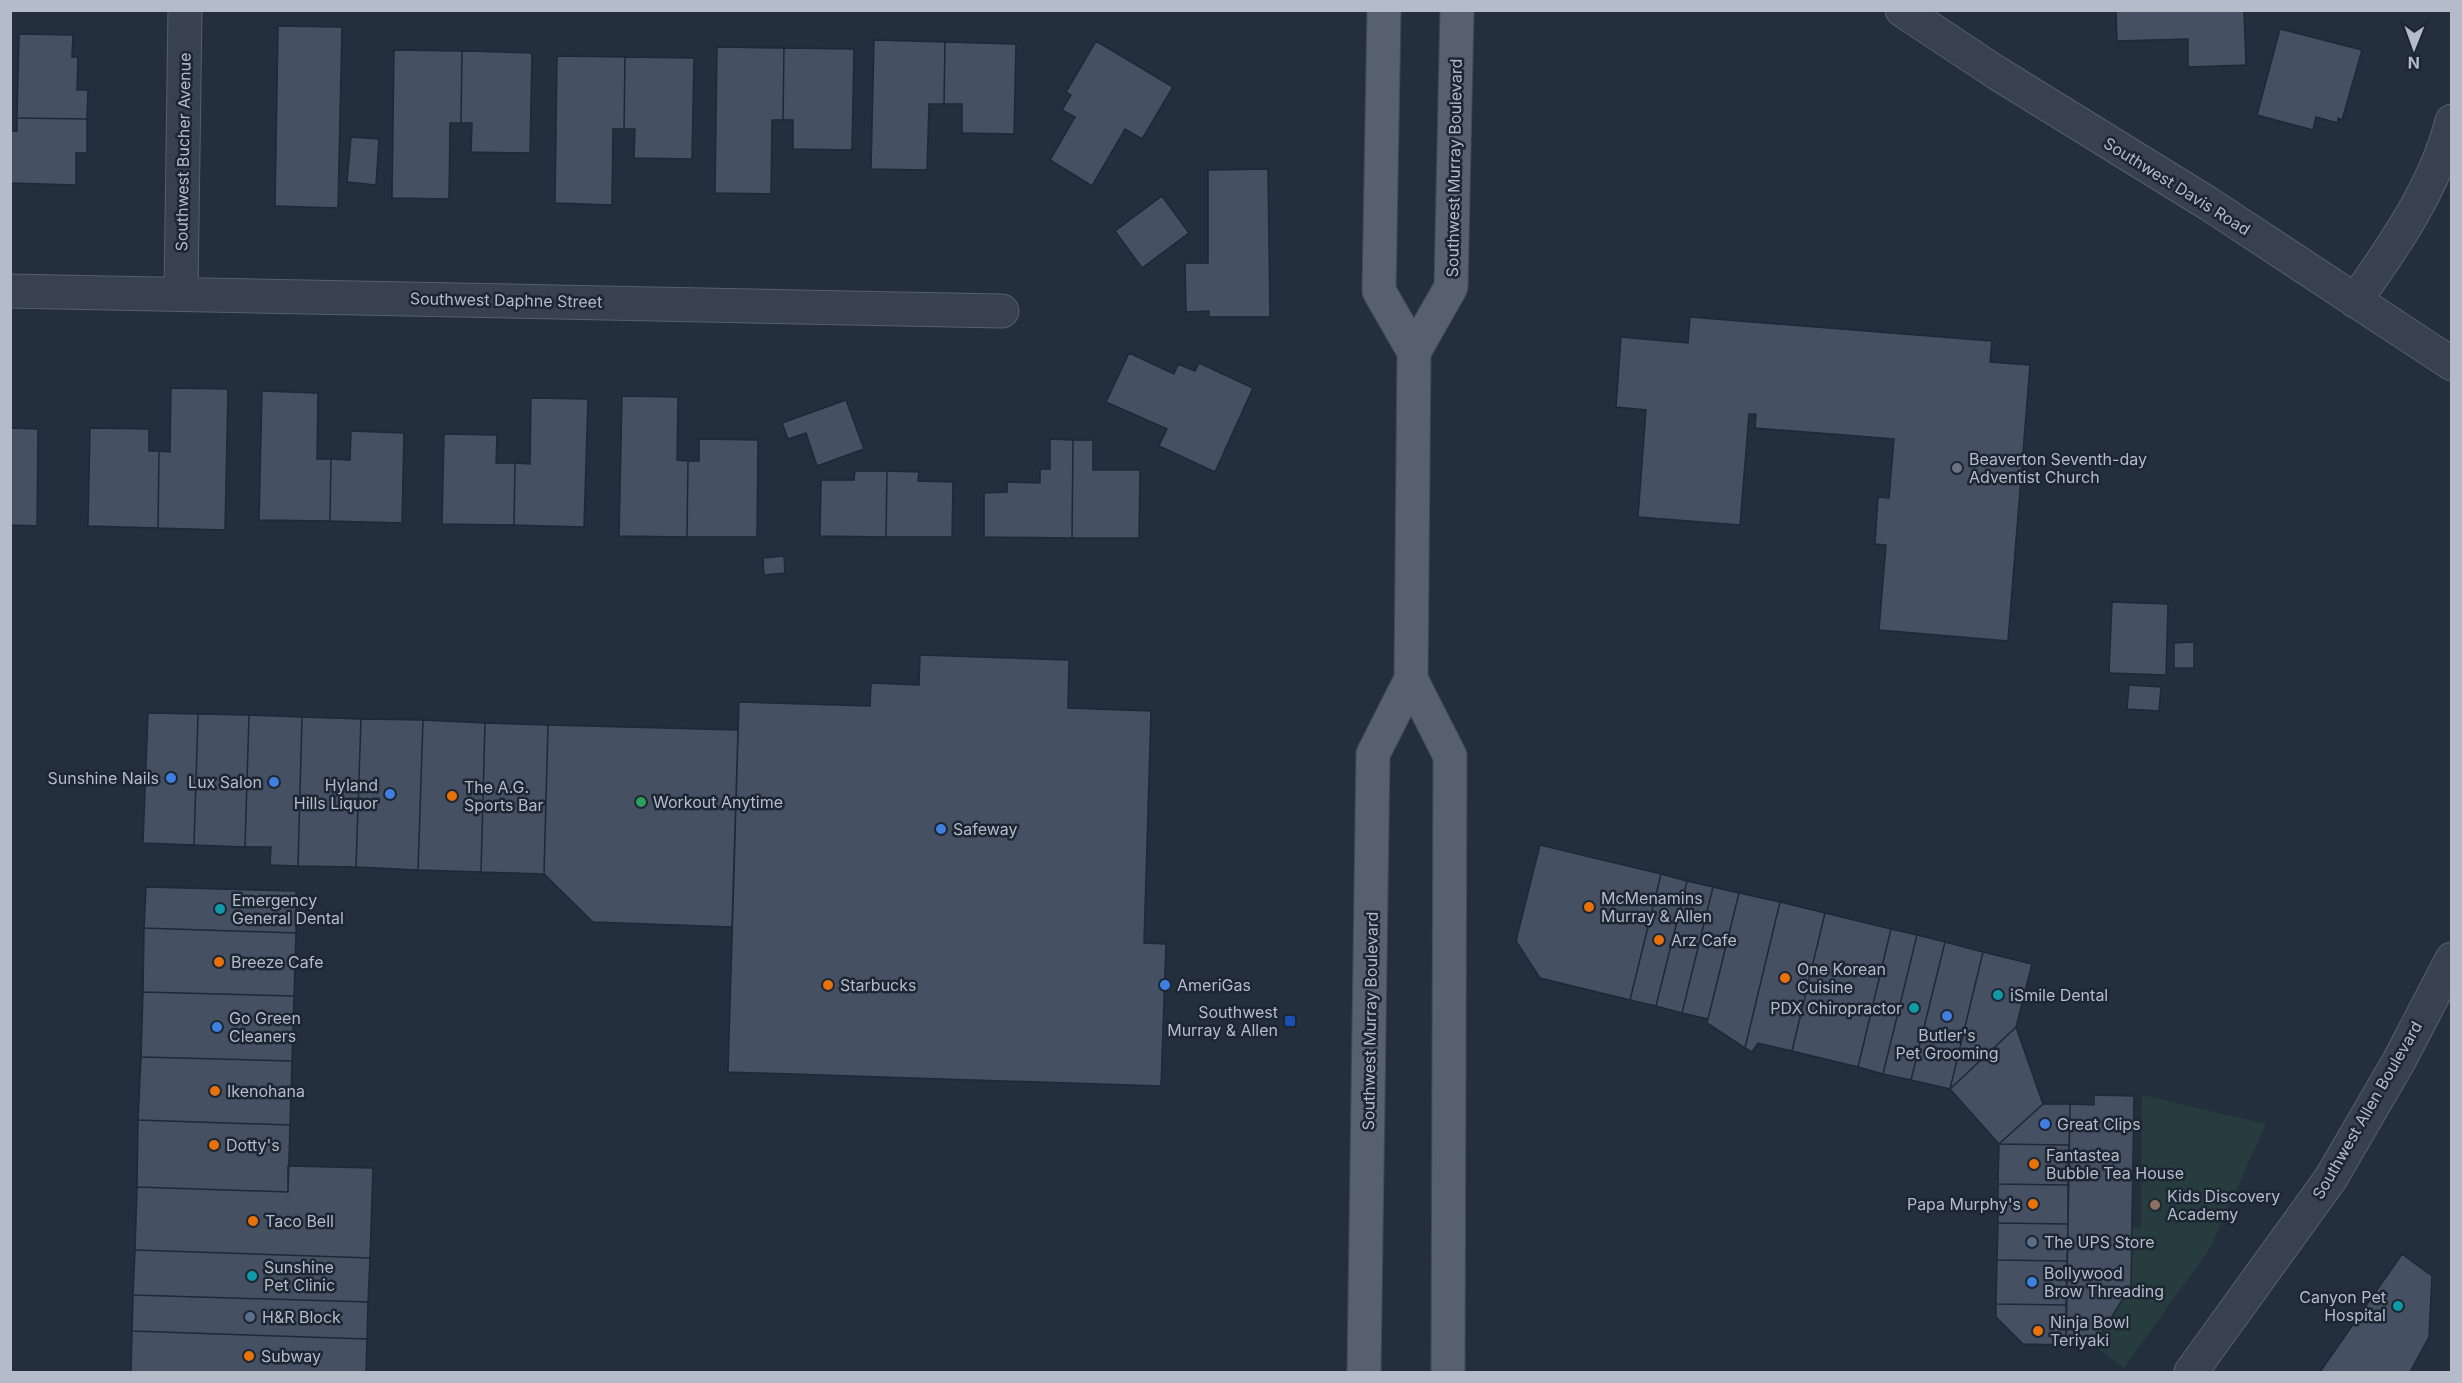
<svg xmlns="http://www.w3.org/2000/svg" width="2462" height="1383" viewBox="0 0 2462 1383" font-family="Inter,sans-serif">
  <rect width="100%" height="100%" fill="#242f3e"/>
  <path fill="#263c3f" d="M2142,1095L2266,1124L2210,1248L2124,1368L2094,1345L2131,1286L2132,1228H2141Z"/>
  <path fill="#455162" stroke="#1f2835" stroke-width="1.5" d="M2116,10H2244L2246,65L2188,67V39L2117,41Z
    M278,26L342,27L338,208L275,206Z
    M2280,29L2362,50L2342,120L2338,118V123L2316,117L2313,130L2257,115Z
    M19,34L73,35L72,57H78L77,90H88L87,119L17,118Z
    M874,40L945,42L944,104H929L927,170L871,169Z
    M1096,41L1173,87L1142,139L1125,129L1092,186L1050,160L1075,117L1062,110L1071,95L1066,92Z
    M945,42L1016,44L1014,134L962,133V104H944Z
    M717,47L784,48L783,120H772L771,194L715,193Z
    M784,48L854,49L852,150L793,149V120H783Z
    M394,50L462,51L461,123H450L449,199L392,198Z
    M462,51L532,53L530,153L471,152L472,123H461Z
    M557,56L625,57L624,129H613L612,205L555,203Z
    M625,57L694,58L692,159L634,158L635,129H624Z
    M17,118L87,119V153H76V185L10,183V131H17Z
    M351,137L379,139L376,185L347,182Z
    M1268,169L1270,317H1209V311L1186,312L1185,263H1208V170Z
    M1162,196L1189,233L1142,268L1115,231Z
    M1690,317L1992,341L1990,362L2030,365L2008,641L1879,630L1886,545L1875,544L1878,497L1889,498L1894,439L1755,428L1756,414H1749L1740,525L1638,517L1646,410L1616,407L1621,337L1688,343Z
    M1129,353L1174,374L1178,364L1195,371L1199,363L1253,388L1215,472L1159,446L1167,429L1106,402Z
    M171,388L228,389L225,530L158,528L159,451L170,452Z
    M262,391L318,393L317,459H331L330,521L259,520Z
    M622,396L678,397L677,460L688,461L687,537L619,536Z
    M531,398L588,399L584,527L514,525L515,463L530,464Z
    M846,400L864,449L817,466L806,433L788,439L782,423Z
    M10,428L38,429L37,526L10,525Z
    M90,428L149,429V451H159L158,528L88,526Z
    M351,431L404,433L402,523L330,521L331,459L350,460Z
    M444,434L497,435L496,463H515L514,525L442,524Z
    M699,439L758,440L757,537H687L688,461H699Z
    M1050,439L1073,440L1072,538L984,537V493L1007,492V482L1040,483V469H1050Z
    M1073,440H1093V470H1140L1139,538H1072Z
    M855,471H887L886,537L820,536L821,480H854Z
    M887,471L919,472L918,481L953,482L952,537H886Z
    M784,556L785,573L764,575L763,558Z
    M2112,602L2168,604L2166,675L2109,673Z
    M2194,642V668H2174V643Z
    M920,655L1069,660L1068,708L1151,711L1144,943L1166,944L1161,1086L728,1072L739,702L870,706L871,683L919,685Z
    M2129,685L2161,687L2159,711L2127,709Z
    M148,713L198,714L194,845L143,843Z
    M198,714L249,715L245,847L194,845Z
    M249,715L302,717L298,866L270,865L271,847H245Z
    M302,717L361,719L356,867L298,866Z
    M361,719L423,720L418,870L356,867Z
    M423,720L485,723L481,872L418,870Z
    M485,723L548,725L544,874L481,872Z
    M548,725L738,730L732,927L593,922L544,874Z
    M1540,845L1661,874L1630,1000L1540,978L1516,941Z
    M1661,874L1687,881L1656,1006L1630,1000Z
    M1687,881L1713,887L1682,1013L1656,1006Z
    M146,887L296,891V933L144,928Z
    M1713,887L1739,893L1708,1019L1682,1013Z
    M1739,893L1780,902L1745,1048L1707,1023Z
    M1780,902L1825,913L1792,1051L1758,1043L1752,1052L1745,1048Z
    M1825,913L1891,929L1858,1067L1792,1051Z
    M144,928L296,933L294,996L143,992Z
    M1891,929L1917,935L1883,1074L1858,1067Z
    M1917,935L1945,942L1911,1080L1883,1074Z
    M1945,942L1983,952L1950,1089L1911,1080Z
    M1983,952L2032,964L2016,1027L1950,1089Z
    M143,992L294,996L292,1061L141,1057Z
    M2016,1027L2043,1104L1999,1144L1950,1089Z
    M141,1057L292,1061L290,1125L138,1120Z
    M2094,1095L2134,1096L2131,1286L2094,1345H2066L2070,1104L2094,1105Z
    M2043,1104H2070L2069,1145L1999,1144Z
    M138,1120L290,1125L288,1192L137,1187Z
    M1999,1144L2069,1145L2068,1185L1998,1184Z
    M288,1166L373,1168L370,1258L135,1250L137,1187L288,1192Z
    M1998,1184L2068,1185V1224L1998,1223Z
    M1998,1223L2068,1224L2067,1261L1997,1260Z
    M135,1250L370,1258L368,1302L133,1295Z
    M2402,1254L2432,1276L2429,1337L2410,1372H2320Z
    M1997,1260L2067,1261L2066,1305L1996,1304Z
    M133,1295L368,1302L367,1339L132,1331Z
    M1996,1304L2066,1305V1345L2023,1344L1996,1317Z
    M132,1331L367,1339L366,1372H131Z"/>
  <g fill="none" stroke-linecap="round" stroke-linejoin="round">
    <defs>
      <path id="minor" d="M1902,10L1997,73L2209,204L2452,364
        M10,291L1002,311
        M181,293L185,10
        M2355,301C2394,246 2435,187 2452,121
        M2191,1372L2331,1178L2399,1061L2452,959"/>
      <path id="major" d="M1384,10L1379,291L1414,352
        M1411,679L1450,756L1448,1372
        M1364,1372L1373,754L1411,679L1414,352L1451,287L1457,10"/>
    </defs>
    <use href="#minor" stroke="#565f6c" stroke-width="35"/>
    <use href="#major" stroke="#414a57" stroke-width="35"/>
    <use href="#minor" stroke="#38414e" stroke-width="33"/>
    <use href="#major" stroke="#56606e" stroke-width="33"/>
  </g>
  <circle fill="#6b7280" stroke="#1d2633" stroke-width="2" cx="1957" cy="468" r="6"/>
  <g fill="#3f7fe0" stroke="#1d2633" stroke-width="2">
    <circle cx="171" cy="778" r="6"/>
    <circle cx="274" cy="782" r="6"/>
    <circle cx="390" cy="794" r="6"/>
    <circle cx="941" cy="829" r="6"/>
    <circle cx="1165" cy="985" r="6"/>
    <circle cx="1947" cy="1016" r="6"/>
    <circle cx="217" cy="1027" r="6"/>
    <circle cx="2045" cy="1124" r="6"/>
    <circle cx="2032" cy="1282" r="6"/>
  </g>
  <g fill="#e8710a" stroke="#1d2633" stroke-width="2">
    <circle cx="452" cy="796" r="6"/>
    <circle cx="1589" cy="907" r="6"/>
    <circle cx="1659" cy="940" r="6"/>
    <circle cx="219" cy="962" r="6"/>
    <circle cx="1785" cy="978" r="6"/>
    <circle cx="828" cy="985" r="6"/>
    <circle cx="215" cy="1091" r="6"/>
    <circle cx="214" cy="1145" r="6"/>
    <circle cx="2034" cy="1164" r="6"/>
    <circle cx="2033" cy="1204" r="6"/>
    <circle cx="253" cy="1221" r="6"/>
    <circle cx="2038" cy="1331" r="6"/>
    <circle cx="249" cy="1356" r="6"/>
  </g>
  <circle fill="#2e9e5b" stroke="#1d2633" stroke-width="2" cx="641" cy="802" r="6"/>
  <g fill="#0f9aa8" stroke="#1d2633" stroke-width="2">
    <circle cx="220" cy="909" r="6"/>
    <circle cx="1998" cy="995" r="6"/>
    <circle cx="1914" cy="1008" r="6"/>
    <circle cx="252" cy="1276" r="6"/>
    <circle cx="2398" cy="1306" r="6"/>
  </g>
  <rect fill="#1a4fb4" stroke="#1d2633" stroke-width="2" x="1284" y="1015" width="12" height="12" rx="3"/>
  <circle fill="#8d6e63" stroke="#1d2633" stroke-width="2" cx="2155" cy="1205" r="6"/>
  <g fill="#5c6f8a" stroke="#1d2633" stroke-width="2">
    <circle cx="2032" cy="1242" r="6"/>
    <circle cx="250" cy="1317" r="6"/>
  </g>
  <g text-anchor="middle" stroke-width="5" stroke-linejoin="round" paint-order="stroke">
    <g font-size="16" fill="#b4bcc9" stroke="#1d2633">
      <text transform="translate(183 152) rotate(-89)" y="6">Southwest Bucher Avenue</text>
      <text transform="translate(1454 168) rotate(-89)" y="6">Southwest Murray Boulevard</text>
      <text transform="translate(2177 186) rotate(32)" y="6">Southwest Davis Road</text>
      <text transform="translate(506 300) rotate(1)" y="6">Southwest Daphne Street</text>
      <text transform="translate(1370 1021) rotate(-89)" y="6">Southwest Murray Boulevard</text>
      <text transform="translate(2367 1110) rotate(-60)" y="6">Southwest Allen Boulevard</text>
    </g>
    <g font-size="16" fill="#b4bcc9" stroke="#1d2633" text-anchor="start">
      <text x="1969" y="465">Beaverton Seventh-day<tspan x="1969" dy="18">Adventist Church</tspan></text>
      <text x="159" y="784" text-anchor="end">Sunshine Nails</text>
      <text x="262" y="788" text-anchor="end">Lux Salon</text>
      <text x="378" y="791" text-anchor="end">Hyland<tspan x="378" dy="18">Hills Liquor</tspan></text>
      <text x="464" y="793">The A.G.<tspan x="464" dy="18">Sports Bar</tspan></text>
      <text x="653" y="808">Workout Anytime</text>
      <text x="953" y="835">Safeway</text>
      <text x="1601" y="904">McMenamins<tspan x="1601" dy="18">Murray &amp; Allen</tspan></text>
      <text x="232" y="906">Emergency<tspan x="232" dy="18">General Dental</tspan></text>
      <text x="1671" y="946">Arz Cafe</text>
      <text x="231" y="968">Breeze Cafe</text>
      <text x="1797" y="975">One Korean<tspan x="1797" dy="18">Cuisine</tspan></text>
      <text x="840" y="991">Starbucks</text>
      <text x="1177" y="991">AmeriGas</text>
      <text x="2010" y="1001">iSmile Dental</text>
      <text x="1902" y="1014" text-anchor="end">PDX Chiropractor</text>
      <text x="1278" y="1018" text-anchor="end">Southwest<tspan x="1278" dy="18">Murray &amp; Allen</tspan></text>
      <text x="229" y="1024">Go Green<tspan x="229" dy="18">Cleaners</tspan></text>
      <text x="1947" y="1041" text-anchor="middle">Butler's<tspan x="1947" dy="18">Pet Grooming</tspan></text>
      <text x="227" y="1097">Ikenohana</text>
      <text x="2057" y="1130">Great Clips</text>
      <text x="226" y="1151">Dotty's</text>
      <text x="2046" y="1161">Fantastea<tspan x="2046" dy="18">Bubble Tea House</tspan></text>
      <text x="2167" y="1202">Kids Discovery<tspan x="2167" dy="18">Academy</tspan></text>
      <text x="2021" y="1210" text-anchor="end">Papa Murphy's</text>
      <text x="265" y="1227">Taco Bell</text>
      <text x="2044" y="1248">The UPS Store</text>
      <text x="264" y="1273">Sunshine<tspan x="264" dy="18">Pet Clinic</tspan></text>
      <text x="2044" y="1279">Bollywood<tspan x="2044" dy="18">Brow Threading</tspan></text>
      <text x="2386" y="1303" text-anchor="end">Canyon Pet<tspan x="2386" dy="18">Hospital</tspan></text>
      <text x="262" y="1323">H&amp;R Block</text>
      <text x="2050" y="1328">Ninja Bowl<tspan x="2050" dy="18">Teriyaki</tspan></text>
      <text x="261" y="1362">Subway</text>
    </g>
  </g>
  <rect width="2462" height="1383" fill="none" stroke="#b4bcc9" stroke-width="24"/>
  <g transform="translate(2414 48) rotate(181)" stroke="#1d2633" stroke-width="4.5" paint-order="stroke">
  <path d="M0-4.5L10 22L0 15L-10 22Z" fill="#b4bcc9"/>
  <text y="-9" font-size="16" font-weight="bold" text-anchor="middle" fill="#b4bcc9">N</text>
  </g>
</svg>
